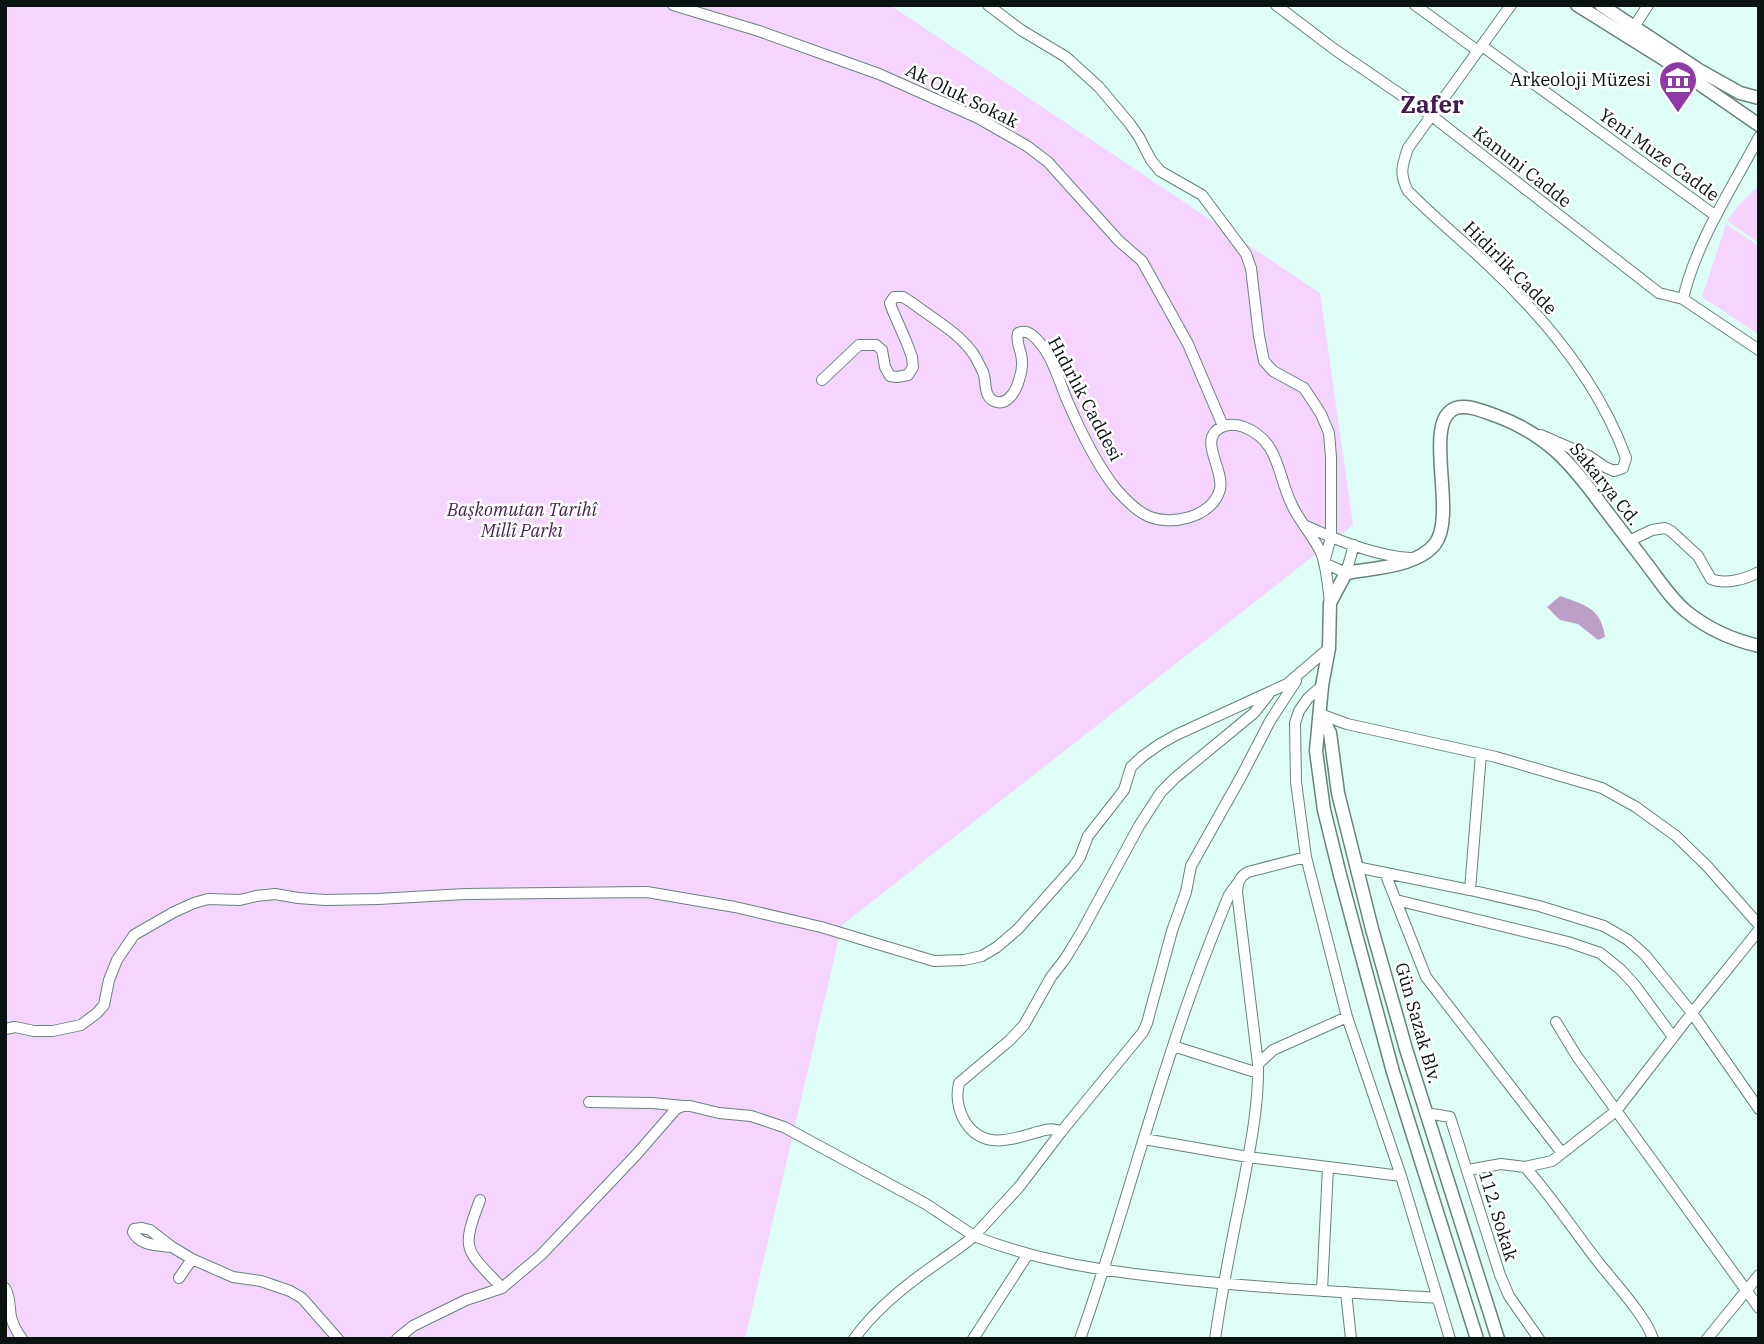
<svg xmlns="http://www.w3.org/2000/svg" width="1764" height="1344" viewBox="0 0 1764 1344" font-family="'IBM Plex Serif',serif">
  <rect width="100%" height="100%" fill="#defdf7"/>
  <path fill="#f5d5ff" d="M5,5H890L1320,293L1353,525L842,925L745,1339H5Z
    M1759,185V243L1727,221L1738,206Z
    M1726,224L1759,246L1758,334L1702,297Z"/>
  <path fill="#bd9ec7" d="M1560,596C1584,605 1601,607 1605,637L1598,640L1578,624L1560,620L1547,607Z"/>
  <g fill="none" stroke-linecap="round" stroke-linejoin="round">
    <defs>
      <path id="minor" d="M673,5L759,31L879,74L978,118L1027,146L1048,162L1119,241L1142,261L1188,344L1223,426
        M988,5L1021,30L1066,57L1099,87L1130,124L1139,137L1151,160L1160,171L1202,195L1246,254L1251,268L1259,336L1264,361L1273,371L1304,388L1321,414L1329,433L1331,457V537L1324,563L1346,573L1354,545
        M1276,5L1334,49L1432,116L1650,286L1659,293L1683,299L1759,350
        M1415,5L1478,51
        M1511,5L1408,148C1402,166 1399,174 1408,191C1433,217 1461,239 1487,264C1545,318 1599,383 1626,458L1623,468L1614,471L1605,467L1589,456L1541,435
        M1634,27L1648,5
        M1482,46L1716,216
        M1683,299C1696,242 1732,188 1759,137
        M822,380L859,345H876L882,350L885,367L890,376L897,377L908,375L913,367L912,357L906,341L892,309L890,303L894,297H903L911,302C933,319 962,334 976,358C978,362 981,368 983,372C987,382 983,396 994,401C1007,407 1016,391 1019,380C1022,372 1023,363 1021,354C1019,346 1016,342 1018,333C1029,328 1037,339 1043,347C1053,359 1061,386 1067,400C1079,428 1097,465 1116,489C1124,498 1133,508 1144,514C1167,528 1213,518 1220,489C1224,472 1203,445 1215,432C1222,424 1234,423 1244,427C1280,441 1277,475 1292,505C1299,521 1317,541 1322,555C1327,570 1328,587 1330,603
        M1304,525C1336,540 1375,556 1410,558
        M1629,541L1652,530L1665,528L1671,531L1698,556L1711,579C1725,585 1746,579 1759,572
        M1322,686L1308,698L1299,711L1295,723L1296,782L1306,857L1347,1017L1401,1176L1450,1339
        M1269,694L1254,713L1175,778L1161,792L1139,826L1082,931L1065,959L1051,977L1024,1025L1010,1040L959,1083C956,1095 958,1109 964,1120C981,1149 1008,1141 1034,1133C1044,1130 1052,1127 1061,1132L1143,1032L1147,1023L1172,931L1186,892L1191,866L1242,775L1270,721L1296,681
        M1320,714L1347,724L1496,757L1602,788L1636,807L1676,836L1707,866L1759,925
        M1356,867L1470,890L1539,906L1604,926L1628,940L1645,955L1692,1013L1759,1109
        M1385,873L1426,977L1562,1153
        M1470,890L1481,754
        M1396,900L1568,942L1600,953L1620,969L1634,984L1673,1037
        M1556,1022L1576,1055L1759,1308
        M5,1029L15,1027L34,1031H53L81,1025L97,1013L104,1005L109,980L117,960L134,935L174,912L194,903L208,899L240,900L256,896L275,894L298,898L325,900L378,899L465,894L647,892L735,907L821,927L934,961L964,960L982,956L997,947L1018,929L1074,866L1080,857L1088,836L1124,790L1131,767L1143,756L1160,744L1176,735L1287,684L1329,648
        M1173,1046L1258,1073
        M1258,1064L1273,1050L1347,1017
        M589,1102L652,1103L683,1106
        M1426,1113L1450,1117L1500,1275L1509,1296L1539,1339
        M1144,1139L1248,1157L1401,1176
        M1525,1167L1552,1161L1616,1111L1692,1013L1759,930
        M1468,1170L1501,1164L1525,1167C1552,1197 1574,1231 1599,1263C1614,1282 1647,1318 1653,1339
        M480,1200C460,1252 466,1249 502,1288
        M172,1247C157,1245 140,1246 133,1232L134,1229L142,1228L150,1230L172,1247L192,1259L233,1277L261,1281L290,1291L302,1298L338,1339
        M179,1278L192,1259
        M5,1288C11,1298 9,1307 11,1317C13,1325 17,1332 22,1339
        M1322,1291L1328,1167
        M1346,1292L1351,1339
        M397,1339L413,1326L466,1300L502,1288L541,1255L636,1155L676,1109L683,1106H690L719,1113L751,1116L784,1127L926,1204L974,1236L1019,1187L1061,1132
        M854,1339C876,1308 908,1283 939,1262C951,1253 963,1246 974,1236C1034,1260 1097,1270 1161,1277C1253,1288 1345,1292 1438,1298
        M973,1339L1028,1254
        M1080,1339C1120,1227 1149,1111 1189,999C1201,964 1215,929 1229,895L1237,884
        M1215,1339C1222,1291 1231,1244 1241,1196C1249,1153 1259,1108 1258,1064L1237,892C1238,882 1239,877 1248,872L1306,857
        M1707,1339L1759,1275"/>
      <path id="major" d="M1577,5L1665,60L1759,125
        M1601,5L1699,70L1740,93L1759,98
        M1320,714L1330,733L1338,793L1372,929L1406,1049L1498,1339
        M1477,1339L1393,1072L1340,875L1324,810L1316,751L1322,686L1329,648L1330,603L1346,573C1372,568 1417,567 1435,544C1458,514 1421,420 1456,408C1468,404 1485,412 1497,416C1547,435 1570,462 1601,504C1617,525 1633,546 1649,567C1661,583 1672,600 1687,612C1708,629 1733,640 1759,646"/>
    </defs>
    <use href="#minor" stroke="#66837d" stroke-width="12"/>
    <use href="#major" stroke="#66837d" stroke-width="15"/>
    <use href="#minor" stroke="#fff" stroke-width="10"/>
    <use href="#major" stroke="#fff" stroke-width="12"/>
  </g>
  <defs>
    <symbol id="museum-pin" viewBox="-11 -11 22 30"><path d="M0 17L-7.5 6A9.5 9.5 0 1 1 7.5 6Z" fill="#8e39a6" stroke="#fff"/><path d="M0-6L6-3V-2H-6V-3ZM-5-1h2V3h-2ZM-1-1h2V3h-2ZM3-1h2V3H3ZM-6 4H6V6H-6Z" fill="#fff"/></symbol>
  </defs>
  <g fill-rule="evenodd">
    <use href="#museum-pin" x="1656" y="58" width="44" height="60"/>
  </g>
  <g text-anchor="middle" stroke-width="5" stroke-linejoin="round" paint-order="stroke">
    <g font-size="18" fill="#091412" stroke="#fff" text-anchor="end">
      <text x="1651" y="86">Arkeoloji Müzesi</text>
    </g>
    <g font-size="18" fill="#091412" stroke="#fff">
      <text transform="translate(962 96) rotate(26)" y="6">Ak Oluk Sokak</text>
      <text transform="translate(1659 155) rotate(36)" y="6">Yeni Muze Cadde</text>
      <text transform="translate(1522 167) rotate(38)" y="6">Kanuni Cadde</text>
      <text transform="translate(1510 268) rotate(45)" y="6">Hidirlik Cadde</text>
      <text transform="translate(1085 399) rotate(62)" y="6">Hıdırlık Caddesi</text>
      <text transform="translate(1605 484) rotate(51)" y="6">Sakarya Cd.</text>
      <text transform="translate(1418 1023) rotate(74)" y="6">Gün Sazak Blv.</text>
      <text transform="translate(1498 1216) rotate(73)" y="6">112. Sokak</text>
    </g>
    <g font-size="18" font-style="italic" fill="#471f52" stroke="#fff">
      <text x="522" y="516">Başkomutan Tarihî<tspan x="522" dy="21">Millî Parkı</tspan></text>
    </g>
    <g font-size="24" font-weight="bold" fill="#42194e" stroke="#fff">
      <text x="1432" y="113">Zafer</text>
    </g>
  </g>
  <rect width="1764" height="1344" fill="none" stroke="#091412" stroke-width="14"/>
</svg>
